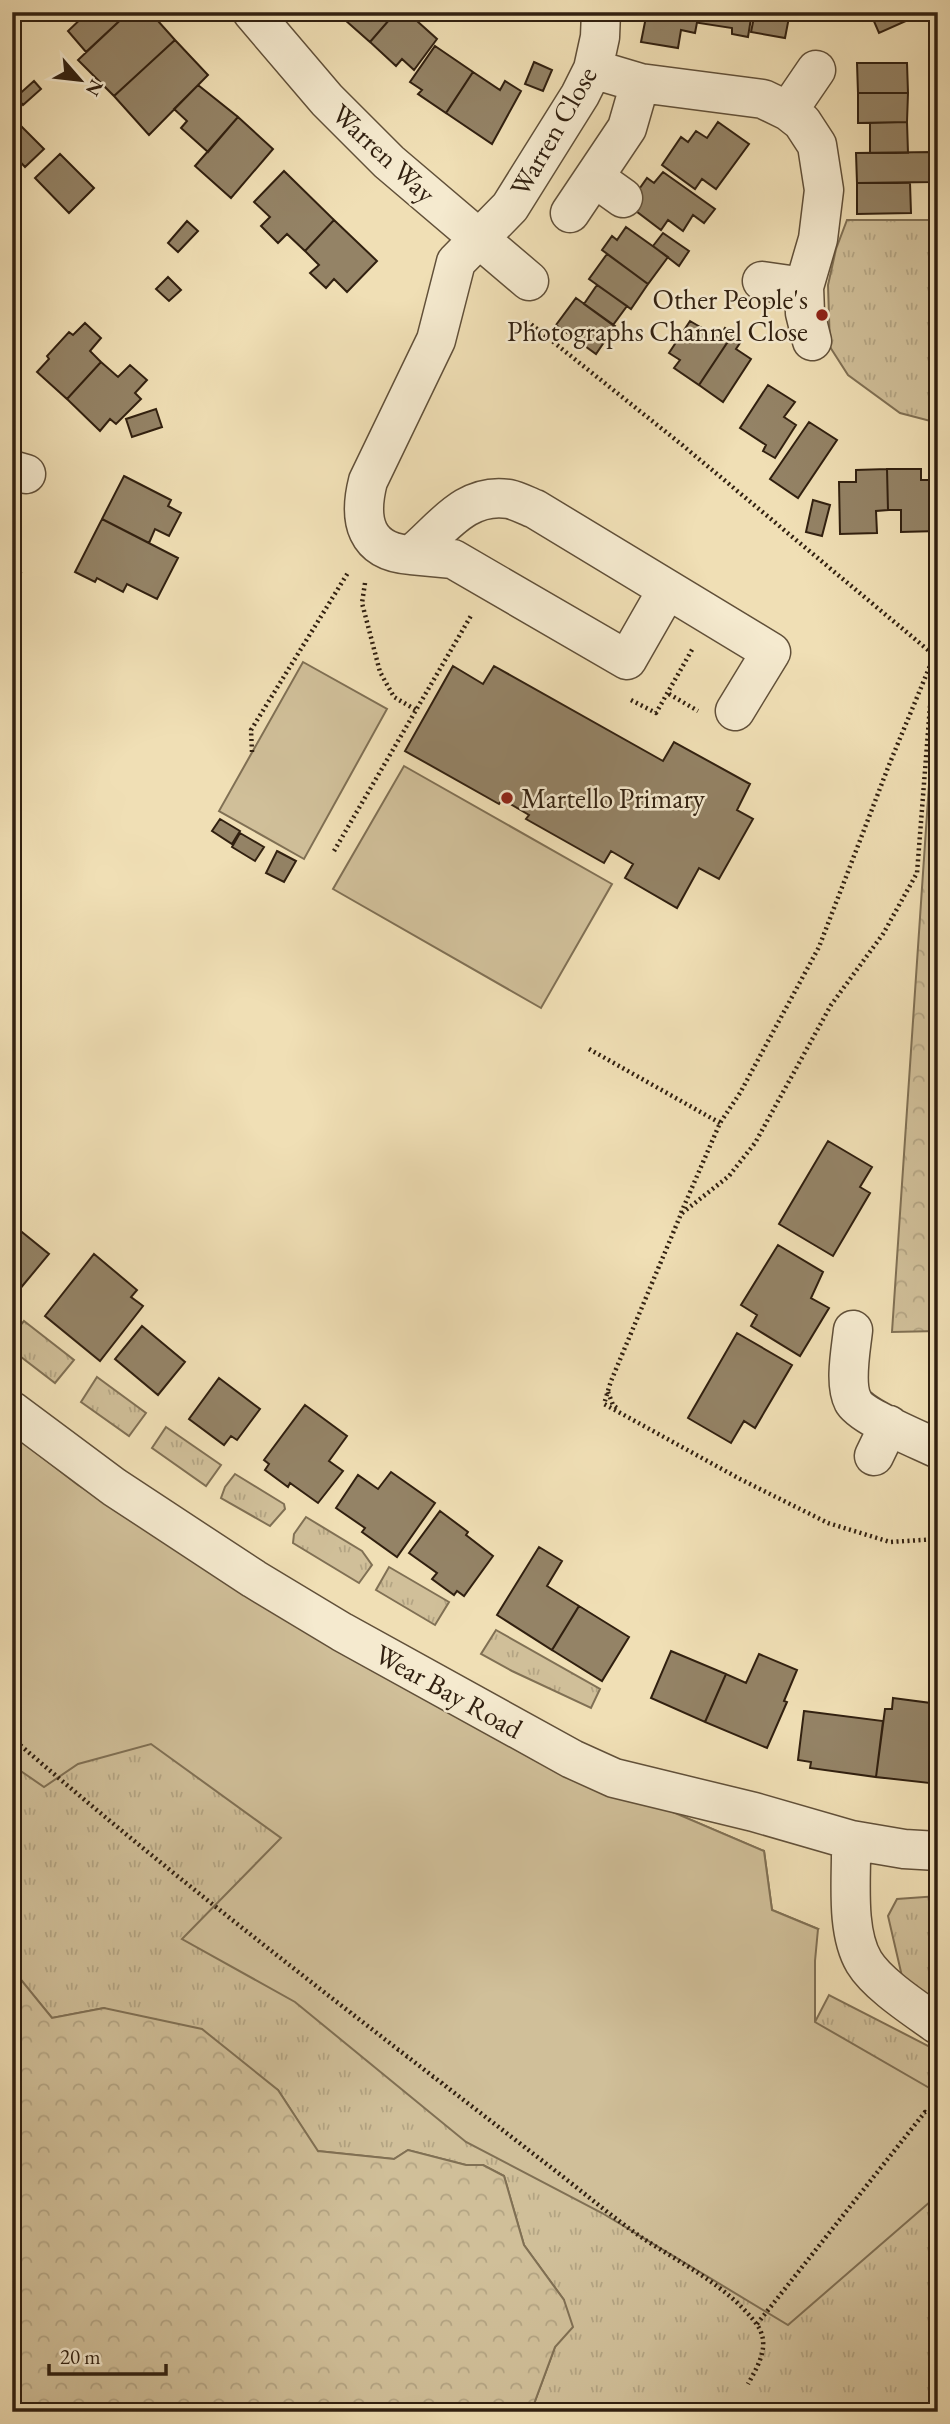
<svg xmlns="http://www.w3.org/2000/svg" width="950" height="2424" viewBox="0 0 950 2424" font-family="'EB Garamond',serif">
  <defs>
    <pattern id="grass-tufts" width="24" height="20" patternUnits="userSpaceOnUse" patternTransform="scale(1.75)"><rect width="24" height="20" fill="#d0bf99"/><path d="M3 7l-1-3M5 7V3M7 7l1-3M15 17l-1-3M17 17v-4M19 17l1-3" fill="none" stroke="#b3a483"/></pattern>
    <pattern id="forest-crowns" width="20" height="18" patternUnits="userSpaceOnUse" patternTransform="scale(1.75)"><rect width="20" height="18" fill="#d0bf99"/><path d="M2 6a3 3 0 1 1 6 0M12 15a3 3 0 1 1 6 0" fill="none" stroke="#b3a483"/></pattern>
  </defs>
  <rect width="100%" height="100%" fill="#f0dfb5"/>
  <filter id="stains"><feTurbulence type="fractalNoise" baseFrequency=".00286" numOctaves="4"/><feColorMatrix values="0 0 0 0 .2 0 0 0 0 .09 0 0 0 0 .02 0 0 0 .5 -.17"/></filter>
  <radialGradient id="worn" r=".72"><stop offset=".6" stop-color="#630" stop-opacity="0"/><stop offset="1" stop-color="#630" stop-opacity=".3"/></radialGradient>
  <path fill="url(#grass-tufts)" stroke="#807054" stroke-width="2" d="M847,220H938V423L900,413L848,375L830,347L828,285L836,249Z
    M24,1321L74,1360L55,1383L12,1350V1335Z
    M97,1377L146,1413L129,1436L81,1402Z
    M166,1427L221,1465L206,1486L152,1448Z
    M12,1434L78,1485L343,1652L586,1775L764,1851L772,1910L818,1929L734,1983L815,2022L829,1995L938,2051V2412H531L555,2347L564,2300L524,2245L504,2176L483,2165H466L408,2150L394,2159L317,2151L278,2090L104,2008L52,2018L18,1977L12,1978Z
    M235,1474L284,1504L285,1509L270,1526L221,1498L225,1487Z
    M306,1517L362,1551L372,1565L359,1583L293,1543L294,1534Z
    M389,1567L449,1602L435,1625L376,1590Z
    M496,1630L600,1689L591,1708L512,1671L481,1654Z
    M938,1896V2015L904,1985L888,1916L897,1899Z"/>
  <path fill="url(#forest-crowns)" stroke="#807054" stroke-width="2" d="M938,651V1331L892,1332Z
    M18,1976L52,2018L104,2008L202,2029L278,2090L318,2151L394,2159L408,2150L466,2165H483L504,2176L524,2245L564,2300L573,2327L555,2347L531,2412H12V1978Z"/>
  <path fill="#d0bf99" stroke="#807054" stroke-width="2" d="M303,662L387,709L304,859L219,811Z
    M404,766L612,884L541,1008L333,889Z
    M12,1434L78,1485L343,1652L586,1775L764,1851L772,1910L818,1929L815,1961V2022L938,2093V2152L931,2201L788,2325L602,2213L466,2142L295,2002L182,1939L281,1838L151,1744L78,1764L44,1787L12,1765Z"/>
  <path fill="#948366" stroke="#312010" stroke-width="2" d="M129,12L86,52L68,31L88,12Z
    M129,12H150L175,40L114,96L78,60Z
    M342,12H396L370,42L345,20L348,17Z
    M396,12H407L437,39L414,70L402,59L396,66L370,42Z
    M647,12H699L695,33L681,30L678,48L641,42Z
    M701,12H752L748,37L732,34V28L699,23Z
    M755,12H790L785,38L751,32Z
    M870,12H926L879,33Z
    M175,40L208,75L149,135L114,96Z
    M435,46L473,72L446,113L418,94L422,90L410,82Z
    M534,62L552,70L543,91L525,84Z
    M857,63H907L908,93H858Z
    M473,72L500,90L505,81L521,91L492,144L446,113Z
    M34,81L41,89L23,105L16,97Z
    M198,85L238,117L208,152L181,128L187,121L174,109Z
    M858,93H908L907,122L858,123Z
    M238,117L273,149L231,198L195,166Z
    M718,122L749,144L716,189L702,179L695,189L662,165L681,137L688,142L696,131L707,138Z
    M907,122L908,153H870V123Z
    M18,123L44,149L25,167L12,153V128Z
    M933,152V182L857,183L856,153Z
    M60,154L94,188L69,213L35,178Z
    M284,171L334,220L305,251L287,234L278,243L261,226L270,217L254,202Z
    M663,172L715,209L704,223L693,215L683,231L668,220L661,230L628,205L647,178L654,183Z
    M857,183H910L911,213L857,214Z
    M334,220L377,261L347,292L334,279L326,288L310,273L319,265L305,251Z
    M187,221L198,231L178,252L168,243Z
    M626,227L668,257L648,284L602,250L612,236L617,240Z
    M663,233L689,251L679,266L653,246Z
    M607,254L648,284L631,309L589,279Z
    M168,277L181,290L169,301L156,289Z
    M597,285L627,306L613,325L584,304Z
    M576,298L615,326L596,354L556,325Z
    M690,321L719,338L725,328L733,334L699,385L674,368L680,360L669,353Z
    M85,323L101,338L90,351L101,362L67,399L37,372L49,359L47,356L69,332L73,335Z
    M733,334L742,340L736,349L751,359L723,402L699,385Z
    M101,362L118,377L130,365L147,380L135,393L141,399L116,424L110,419L100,431L67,399Z
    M768,385L795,402L784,417L796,425L775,458L763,451L766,445L740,428Z
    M156,409L162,427L132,437L126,419Z
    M809,422L837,440L798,498L770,479Z
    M887,469H921V480H936L938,531L901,532V510H888Z
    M887,469L888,510L876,511L877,533L840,534L839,482H856V470Z
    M124,476L171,500L168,506L181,513L169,536L155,529L149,543L102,519Z
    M813,500L830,505L822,536L806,532Z
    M102,519L178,558L157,599L127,584L123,592L97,578L95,582L75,572Z
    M12,570L21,573L12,592Z
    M453,666L483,684L494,666L663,761L674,742L750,784L737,810L753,819L719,879L699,868L677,908L625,878L633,864L611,851L604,863L526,819L529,815L502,799L499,804L405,751Z
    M220,819L240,831L232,844L212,831Z
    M240,833L264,847L255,861L232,847Z
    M277,851L296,861L284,882L266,873Z
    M828,1141L872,1167L860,1187L870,1193L833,1256L779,1224Z
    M12,1224L49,1254L19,1290L12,1284Z
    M778,1245L823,1272L811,1298L829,1308L800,1356L751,1326L757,1315L741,1305Z
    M94,1254L137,1290L131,1297L143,1306L100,1361L45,1316Z
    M142,1326L185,1362L158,1395L115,1359Z
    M737,1333L792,1365L755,1428L744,1421L731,1443L688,1418Z
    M219,1378L260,1409L237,1440L231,1436L224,1445L189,1419Z
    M305,1405L347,1436L329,1461L343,1471L318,1503L290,1483L288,1487L265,1470L269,1464L264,1460Z
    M391,1472L435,1503L397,1557L362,1532L365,1528L336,1508L358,1475L378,1489Z
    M440,1511L468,1532L466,1535L493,1556L464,1596L457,1591L454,1595L432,1579L437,1573L409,1553Z
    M539,1547L562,1561L547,1586L579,1606L552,1650L497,1615Z
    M579,1606L629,1637L602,1681L552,1650Z
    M671,1651L726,1674L705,1722L651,1698Z
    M759,1654L797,1670L784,1701L787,1702L767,1748L705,1722L726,1674L746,1683Z
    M893,1698L938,1704V1784L876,1777L885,1709H892Z
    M804,1711L883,1721L876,1777L810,1768L811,1762L798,1760Z"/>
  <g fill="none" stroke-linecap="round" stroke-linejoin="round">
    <defs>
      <path id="minor" d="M252,12L327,100L389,162L529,281
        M601,12L600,37L593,69L580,95L510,207L456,262L436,340L368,481C358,520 365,552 411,555C441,531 464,492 509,499C518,501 527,506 535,509L771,652L735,711
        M593,69L640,83L763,99L788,111L802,122L817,145L824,190L818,239L804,287L805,313L812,341
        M788,111L816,70
        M595,178L623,198
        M570,213L627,128L640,83
        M762,281L804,287
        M12,470L26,474
        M411,555L453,559L627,660L667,590
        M853,1330C851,1349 844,1384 853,1401C860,1416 920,1440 938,1449
        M12,1411L114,1487L254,1579L342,1632L572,1759L614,1778L754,1812L851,1840L904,1849L938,1851
        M874,1456L889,1425
        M851,1840C852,1876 845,1930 864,1962C878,1985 916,2009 938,2025"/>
    </defs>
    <use href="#minor" stroke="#615039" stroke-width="41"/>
    <path stroke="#312010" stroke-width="4.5" stroke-dasharray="2 3.5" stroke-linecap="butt" d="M527,321L681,444L934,655L917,873L883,934L831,1005L755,1143L729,1176L681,1214L611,1381L604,1404L740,1479L828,1523L890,1542L938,1539
      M365,583L362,603L380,672L394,697L416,710
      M669,694L698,711
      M631,700L656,713L693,648
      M252,752L251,730L349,571
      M334,851L472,614
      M589,1049L720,1123
      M681,1213L720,1123L740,1093L819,947L889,765L932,661
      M608,1392L613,1405L617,1408
      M12,1738C186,1889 371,2028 553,2169C583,2192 611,2216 641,2237C680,2263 726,2285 755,2322C772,2343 759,2364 748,2384
      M757,2324L925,2112L938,2116"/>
    <use href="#minor" stroke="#f5eacf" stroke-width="38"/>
  </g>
  <g fill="#8f2418" stroke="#f5eacf" stroke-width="2.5">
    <circle cx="822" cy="315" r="7"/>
    <circle cx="507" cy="798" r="7"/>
  </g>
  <g text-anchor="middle" stroke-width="5" stroke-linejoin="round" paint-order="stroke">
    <g font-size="28" fill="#312010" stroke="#f5eacf">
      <text transform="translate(553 131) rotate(-60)" y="10">Warren Close</text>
      <text transform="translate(384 153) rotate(43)" y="10">Warren Way</text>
      <text transform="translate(449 1691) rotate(29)" y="10">Wear Bay Road</text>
    </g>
    <g font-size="28" fill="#312010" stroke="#f5eacf" text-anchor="end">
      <text x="808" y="309">Other People's<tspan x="808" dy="32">Photographs Channel Close</tspan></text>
      <text x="521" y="808" text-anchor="start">Martello Primary</text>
    </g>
  </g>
  <rect width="950" height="2424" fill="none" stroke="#f0dfb5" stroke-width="42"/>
  <rect x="14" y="14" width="922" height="2396" fill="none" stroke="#312010" stroke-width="3.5"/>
  <rect x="21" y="21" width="908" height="2382" fill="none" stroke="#312010" stroke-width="2"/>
  <g transform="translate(80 80) rotate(118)" stroke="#f5eacf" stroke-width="5" paint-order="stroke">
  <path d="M0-5L12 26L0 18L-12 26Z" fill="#312010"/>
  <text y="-10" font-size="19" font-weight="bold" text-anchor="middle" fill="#312010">N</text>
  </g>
  <path d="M49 2364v10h117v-10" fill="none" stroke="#312010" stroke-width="3.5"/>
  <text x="60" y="2364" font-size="21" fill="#312010" stroke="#f5eacf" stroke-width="5" paint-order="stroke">20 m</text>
  <rect width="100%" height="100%" filter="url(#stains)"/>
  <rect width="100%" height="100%" fill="url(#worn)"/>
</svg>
